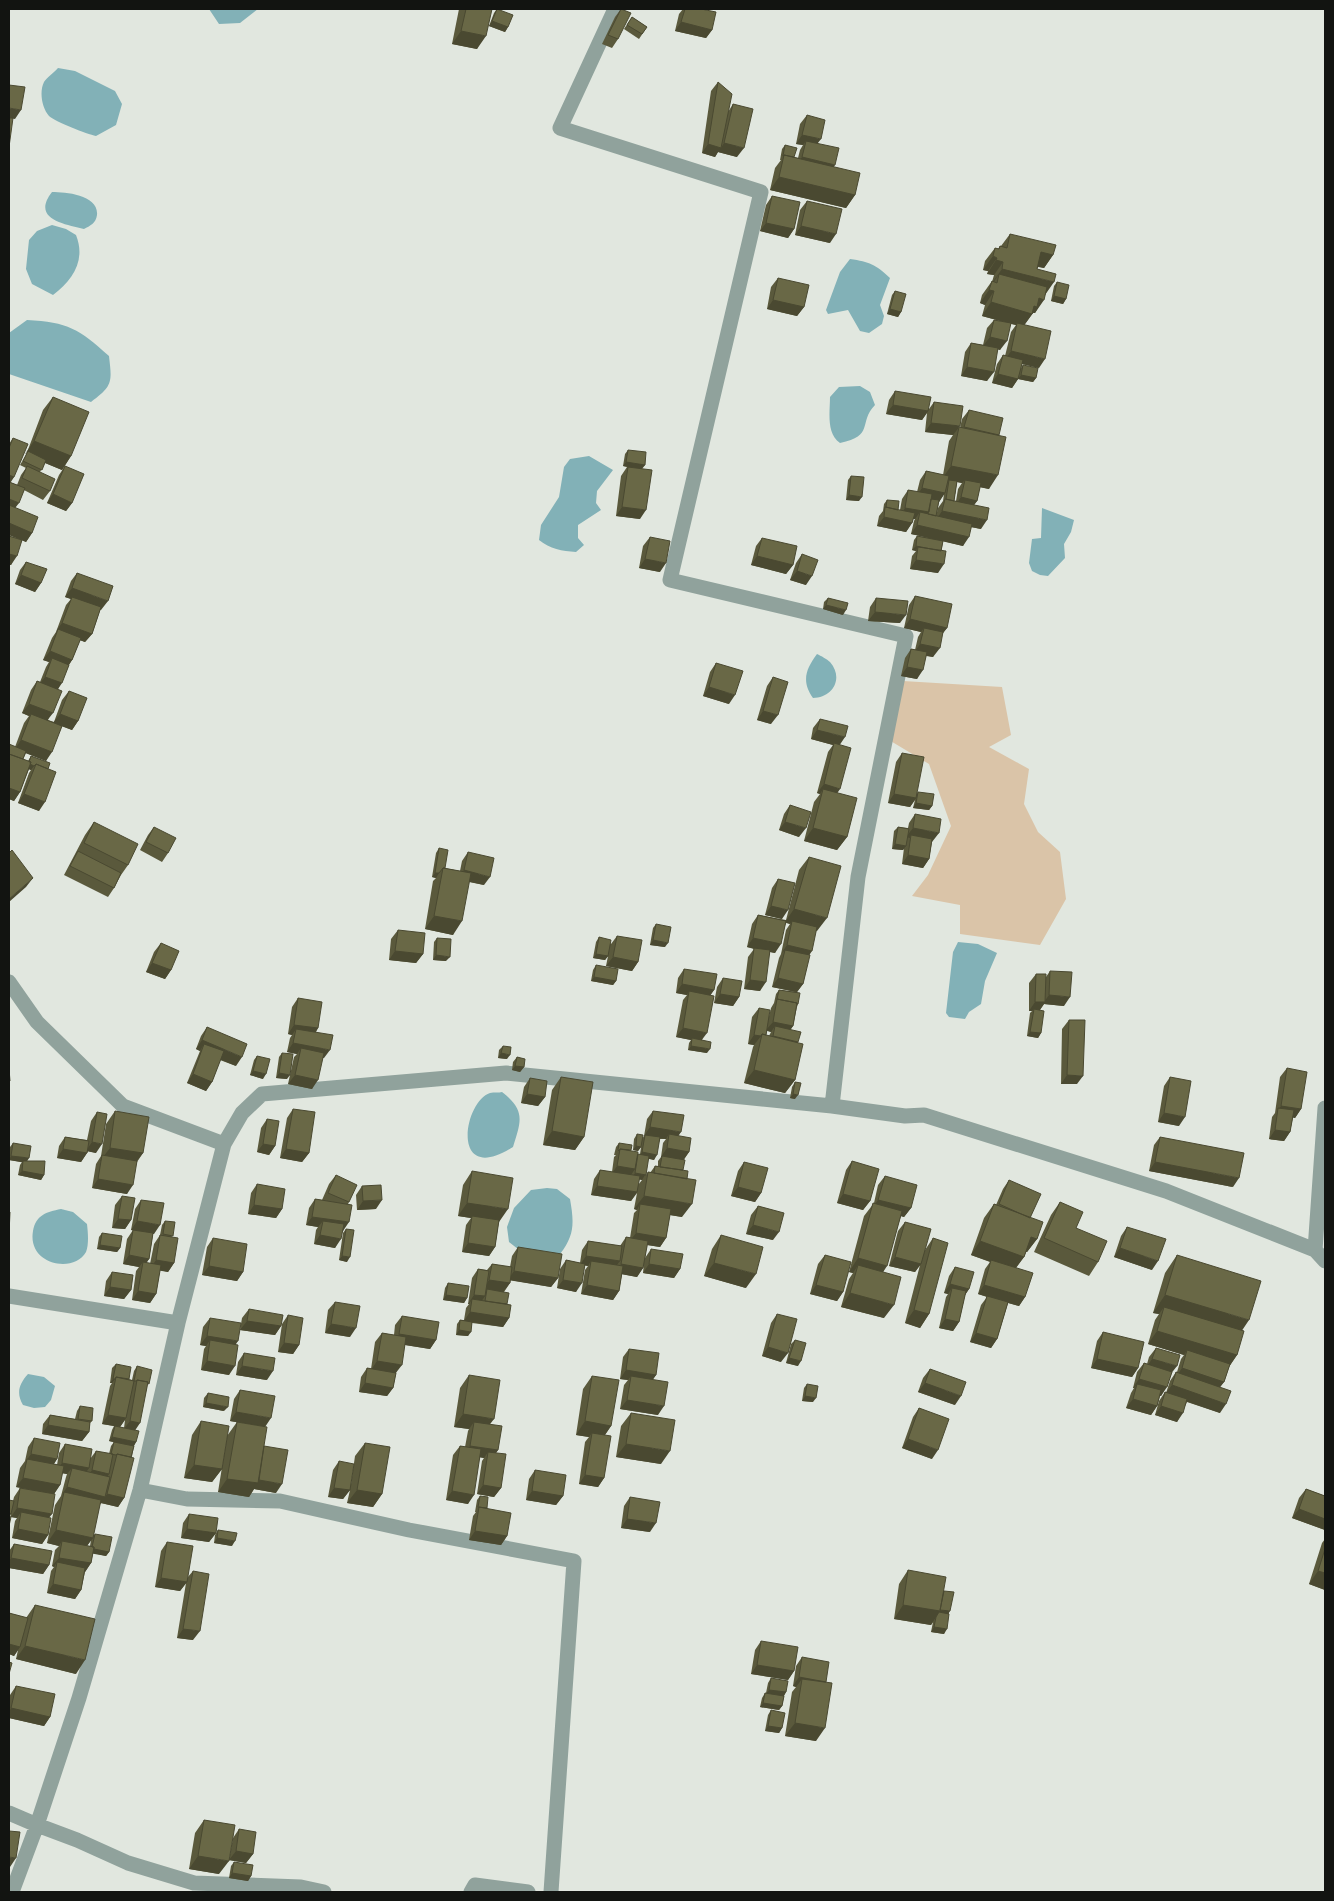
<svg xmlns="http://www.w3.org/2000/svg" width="1334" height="1901" viewBox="0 0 1334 1901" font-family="Ubuntu,sans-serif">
  <rect width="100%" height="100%" fill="#e1e7df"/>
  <path fill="#dac4a8" d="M903,681L1002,687L1011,735L989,747L1029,769L1024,804L1038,832L1060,852L1066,899L1040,945L960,934V905L912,896L928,875L951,826L929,764L889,740Z"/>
  <path fill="#82b1b7" d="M209,9H258L240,23L219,24Z
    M58,68L75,71L115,91L122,104L116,125L96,136C87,134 56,122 49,116C42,108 39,92 44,82C47,77 54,73 58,68Z
    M52,192C66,192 99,195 97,215C96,223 90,226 84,229C64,224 31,219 52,192Z
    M52,225L66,229L76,235C86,260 73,280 53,295L32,284L26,269L29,240L37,231Z
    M850,259C870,262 875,264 890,278L880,305L884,316L882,324L869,333L860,331L848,310L828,314L826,310L840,272Z
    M27,320C68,322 79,329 109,356C112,382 113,386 91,402L9,374V333Z
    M860,386L870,392L875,405C858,422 875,436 840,443C826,433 830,412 830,397L839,387Z
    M589,456L613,470L597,491L596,503L601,510L578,525V538L584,545L576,552C562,551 550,549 539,540L541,525L559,497L564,467L570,459Z
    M1042,508L1074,520L1071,532L1064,544L1065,558L1048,576L1040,575L1032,571L1029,563L1032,539L1041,538Z
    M817,654C821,656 827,659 830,662C844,678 833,698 813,698C801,681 806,669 817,654Z
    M958,942L978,944L997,953L985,981L981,1004L969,1012L965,1019L949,1017L946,1013L953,952Z
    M502,1092C526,1111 521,1121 513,1147C450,1187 463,1102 490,1093C494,1092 499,1093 502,1092Z
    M547,1188L557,1189L570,1199C574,1222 575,1235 560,1254L523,1253L509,1242L507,1227L514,1208L531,1190Z
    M61,1209L73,1212L87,1224C88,1233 89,1244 86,1252C74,1274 27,1265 33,1231C36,1215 46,1212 61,1209Z
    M28,1374L44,1377L55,1386L51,1400L45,1407L34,1408L23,1405C16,1393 19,1384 28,1374Z"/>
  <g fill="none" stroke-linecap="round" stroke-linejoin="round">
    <path stroke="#90a29c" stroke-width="15" d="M615,9L560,128L761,192L670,580L906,636L858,877L832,1106
      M9,982L37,1022L123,1106L224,1144
      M1315,1250L1325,1108
      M9,1296L178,1323
      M140,1490L187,1499L280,1501L409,1530L574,1561L551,1892
      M9,1813L37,1825L79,1698L140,1490L178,1323L224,1144L242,1113L262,1094L506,1073L832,1106L905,1116L924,1115L1166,1191L1315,1250L1325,1261
      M12,1892L37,1825L77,1840L128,1863L194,1883L301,1887L324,1892
      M471,1892L475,1885L528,1892"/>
  </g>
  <path fill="#5a593c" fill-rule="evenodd" d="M459,9H492L477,49L452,44Z
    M497,9L508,27L505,32L489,26L494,13Z
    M621,9L618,39L612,48L602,44L615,17Z
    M683,9H701L712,30L706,38L675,31L679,14Z
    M632,17L647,27L639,39L624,29Z
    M718,82L728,112L733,104L737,157L718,152L715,157L702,153L711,91Z
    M807,115L818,143L834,167L855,195L846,208L770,190L775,168L781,160H780L782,149L785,145L794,157L798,158L800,150L803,145L796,144L800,124Z
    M772,196L794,229L788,238L760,231L766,205Z
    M807,201L830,243L795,235L800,210Z
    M1010,234L1053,255L1044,268L1038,267L1037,269L1045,295L1035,313H1033L1024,325L1039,368L1022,364L1021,368L1023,365L1036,378L1033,382L1018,379L1012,388L992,383L997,364L1003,355L1005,356L1011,332L1016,325L1011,324L1000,350L998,349L987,381L961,376L965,352L971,343L983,345L987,328L994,320L1007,323L982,316L985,305L980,303L982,295L992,281V282L994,275L987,274L988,271L983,270L985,261L995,248L998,249L1000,246H1001Z
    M778,278L804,307L797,316L767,309L771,287Z
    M1057,282L1066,299L1063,304L1051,301L1054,286Z
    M895,291L901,312L898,317L887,314L892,295Z
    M895,391L929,409L934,402L959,428H960L962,419L969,410L999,435L989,489L980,487L977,501L974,505L981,529L971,527L963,546L943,541L938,573L910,569L912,556L916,551L912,550L914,540L917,536L931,538L911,534L914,521L915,519H913L912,523L906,532L877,526L879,516L883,511L884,504L887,500L898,510H900L902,499L908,490L917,492L920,480L926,471L943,475L949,441L953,435L925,432L927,413L922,420L886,414L889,400ZM957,482L962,483L958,489L956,501H954ZM944,494L943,501L938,508L936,516L939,502Z
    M53,397L71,456L62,470L45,463L40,472L50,491L43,500L24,490L15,508L32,533L26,542L22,540L11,565H9V536L22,540L9,535V444L13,438L14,477L10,482L17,485L21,475L26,468L20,465L26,455L43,410Z
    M628,450L645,465L642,469L640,519L616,516L621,476L627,467L623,466L625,454Z
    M65,466L72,503L66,511L47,503L59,475Z
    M851,476L859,501L846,500L848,480Z
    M650,537L660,572L639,568L643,546Z
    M762,538L793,565L786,574L751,565L756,546Z
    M802,554L806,585L790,580L796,563Z
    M26,562L41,583L35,592L15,584L20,570Z
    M77,573L101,610H100L92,634L85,642L80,640L72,660L69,665L58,689L48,720L54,722L62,700L69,691L78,721L72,730L62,726L46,761L26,753L23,759L28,761L31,756L48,769L39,811L18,803L29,773L31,770L29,769L20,792L14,801L9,799V745L15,747L24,723L29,716L22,713L31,690L37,681L40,682L46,667L49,662L43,660L52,638L56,632L66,605L71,599L65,597L71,581Z
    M915,596L947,628L942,634L933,657L926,656L917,679L901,676L905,658L911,649L915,650L918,637L921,632L904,628L909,605Z
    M828,598L843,615L823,609L824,602Z
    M876,598L900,623L868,621L870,607Z
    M716,663L729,704L703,696L710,672Z
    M773,677L771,724L757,720L767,686Z
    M820,719L840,745L837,793L847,837L837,850L804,841L814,802L820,794L817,793L828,752L833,745L811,739L813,728Z
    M902,753L917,794L918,792L932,806L929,810L913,808L915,800L910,807L888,803L896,762Z
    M790,805L799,837L779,830L784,814Z
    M915,814L932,842L929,859L923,868L902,864L904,848L903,850L892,849L894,831L898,827L908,828L909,823Z
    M94,822L128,865L121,875L114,888L108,897L64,875L85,835Z
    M154,827L168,853L162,862L140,850L148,835Z
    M439,848L445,868L460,871L462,861L468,852L484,885L469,882L453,935L425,929L433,881L436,878L432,877L436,853Z
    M809,857L817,931H816L809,955L803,984L797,992L798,1004L797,1007L793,1026L790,1030L798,1042L795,1080L785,1093L744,1083L753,1047L754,1045L748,1044L752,1017L759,1008L769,1016L771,1008L774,1003L776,994L779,990L795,992L772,987L779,958L781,954L786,930L790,924L786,923L775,953L770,952L760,991L744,989L748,957L754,949L747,947L752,924L758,915L786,920L799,870ZM767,1031L771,1032L769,1036L766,1035Z
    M778,879L782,919L765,915L772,888Z
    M656,924L665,947L650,945L653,928Z
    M398,930L423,954L416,963L389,960L391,939Z
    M617,936L638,962L632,971L606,966L608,956L605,960L593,958L596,942L599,937L611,944Z
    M437,938L446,961L433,960L434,942Z
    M161,943L171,970L165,979L146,972L154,952Z
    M596,965L616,981L613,985L591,981L593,970Z
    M684,969L714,990L710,995L702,1040L707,1053L688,1050L689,1043L691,1040L676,1037L683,1000L687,995L676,993L678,978Z
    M1050,971L1064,1006L1044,1004L1040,1010L1041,1033L1038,1038L1027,1036L1030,1013L1032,1011H1029V983L1036,974L1046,977Z
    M723,978L739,997L733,1006L714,1003L717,987Z
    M298,998L318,1028L316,1032L324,1058H323L312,1089L288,1084L294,1057L297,1054L287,1052L290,1038L292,1035L288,1034L292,1007Z
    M1069,1020L1077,1084H1061L1062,1029Z
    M207,1027L236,1066L220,1060L212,1082L206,1091L187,1083L200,1051L196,1049L201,1036Z
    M503,1046L507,1059L498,1058L499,1050Z
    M282,1053L287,1079L276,1078L279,1057Z
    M257,1056L263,1079L250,1075L254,1060Z
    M517,1057L524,1067L520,1072L512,1070L513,1062Z
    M1287,1068L1301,1109L1295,1118L1293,1117L1290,1132L1284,1141L1269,1139L1272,1117L1275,1113L1280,1077Z
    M561,1077L584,1137L575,1150L543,1145L552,1090Z
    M1170,1077L1179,1126L1158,1122L1164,1086Z
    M530,1078L545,1097L538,1106L521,1103L524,1087Z
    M795,1082V1099L790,1098L792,1087Z
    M293,1109L309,1153L302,1162L280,1158L287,1118Z
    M115,1111L143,1153L137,1162L127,1194L92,1188L96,1164L101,1156L106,1124Z
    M653,1111L678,1136L689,1152L683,1160L682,1217L670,1215L666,1238L660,1247L647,1245L645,1258L651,1249L680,1269L674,1278L643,1273L644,1262L643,1268L637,1277L622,1274L619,1291L613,1300L581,1294L585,1270L588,1266L585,1265L576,1292L557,1288L560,1269L566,1260L580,1263L582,1250L588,1241L620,1246L626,1237L630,1238L634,1213L637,1210L634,1209L637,1193L631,1201L591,1195L594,1179L600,1170L612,1172L614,1157L616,1155H614L616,1147L619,1143L638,1155L640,1154L642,1141L641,1147L638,1151L633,1150L634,1139L637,1134L642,1139L644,1136L647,1119ZM660,1139H666L663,1143L661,1157L658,1161V1166H655L650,1173L648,1172L646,1175L648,1158L654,1160ZM639,1179L642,1180L638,1185Z
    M97,1112L96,1153L88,1151L87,1153L81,1162L57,1158L59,1146L65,1137L87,1140L91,1121Z
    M267,1119L275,1146L269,1155L257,1152L261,1128Z
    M1160,1137L1233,1187L1149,1171L1154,1145Z
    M13,1143L27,1161L44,1175L41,1180L18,1175L20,1165L22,1162L9,1160L10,1147Z
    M852,1161L870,1201L863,1210L837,1203L846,1170Z
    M744,1162L761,1193L755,1202L731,1196L738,1171Z
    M472,1171L499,1221L495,1247L489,1256L462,1252L466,1225L471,1218L458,1216L463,1185Z
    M336,1175L349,1202L348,1204L343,1231L335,1248L314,1244L316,1230L318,1227L306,1225L309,1208L315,1199L322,1200L329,1184Z
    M885,1176L911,1208L904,1217L901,1216L883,1272L884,1318L841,1307L849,1279L853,1273L849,1272L864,1216L874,1203L878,1185Z
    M1009,1180L1030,1217L1037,1239L1027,1252H1026L1024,1257L1016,1268L1025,1297L1019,1306L1008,1303L997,1339L991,1348L970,1342L981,1305L987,1297L978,1294L985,1269L990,1262L971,1255L984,1218L994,1204L996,1205L1003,1189Z
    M257,1184L282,1209L276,1218L248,1214L251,1193Z
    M362,1186L376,1209L357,1210L356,1195Z
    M122,1196L131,1220L125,1229L112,1228L115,1205Z
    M141,1200L154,1234H153L149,1259L146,1263L150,1264L154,1244L160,1235L162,1225L165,1221L172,1237L174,1263L168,1272L160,1270L156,1294L150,1303L132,1300L136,1271L139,1267L123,1264L127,1239L133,1230H131L135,1209Z
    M1060,1202L1098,1262L1089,1276L1034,1252L1051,1215Z
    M758,1206L773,1240L746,1234L751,1215Z
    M905,1222L925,1250L933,1238L929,1314L920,1328L905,1323L920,1265L915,1272L889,1266L898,1231Z
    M1127,1227L1152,1270L1114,1257L1121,1236Z
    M346,1229L347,1262L339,1260L343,1233Z
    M102,1233L120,1248L117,1252L97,1249L99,1237Z
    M721,1235L746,1288L704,1276L712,1249Z
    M213,1238L243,1272L237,1281L202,1275L207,1247Z
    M518,1247L558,1278L551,1287L510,1280V1283L504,1292L509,1318L503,1327L472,1323L468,1336L456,1335L457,1324L460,1320H464L466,1308L469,1304H468L472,1278L478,1269L487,1270L492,1264L510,1267L512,1256Z
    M825,1255L843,1292L837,1301L810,1294L818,1264Z
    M1177,1255L1242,1330L1237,1355L1229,1367L1224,1382L1220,1387V1413L1187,1402L1177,1422L1155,1415L1159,1401L1165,1392L1166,1393L1170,1381L1176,1372H1177L1181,1359L1184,1355L1148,1344L1155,1320L1159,1314L1153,1313L1165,1273Z
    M955,1267L969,1289L965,1295L959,1322L953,1331L939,1328L946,1297L948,1294L944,1293L949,1276Z
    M112,1272L131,1290L124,1299L104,1296L106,1281Z
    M448,1283L467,1298L464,1303L443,1300L445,1288Z
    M335,1302L350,1337L325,1333L328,1310Z
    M249,1309L281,1326L275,1335L240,1330L242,1318Z
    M777,1314L781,1362L762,1356L771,1323Z
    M288,1315L299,1345L293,1354L278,1352L282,1324Z
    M402,1316L436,1340L430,1349L405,1345L396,1373L393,1388L387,1396L359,1392L361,1377L367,1368L371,1369L375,1342L382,1333L394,1335L395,1325Z
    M210,1318L236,1344L229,1375L201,1370L204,1349L206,1346L200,1345L203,1327Z
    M1103,1332L1138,1368L1132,1377L1091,1368L1097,1341Z
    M795,1340L798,1366L786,1363L791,1344Z
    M1156,1348L1171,1375L1161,1396H1160L1157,1406L1151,1415L1126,1408L1131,1393L1134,1388H1133L1137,1372L1144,1363L1147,1364L1149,1357Z
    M629,1349L656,1375L652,1380L658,1415L620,1409L624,1385L628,1380L620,1379L623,1357Z
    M244,1353L267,1380L236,1375L238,1362Z
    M116,1364L129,1379L132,1380L134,1371L137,1366L147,1388L135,1430L136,1442L134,1446L124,1498L118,1507L101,1503V1502L100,1504L93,1536L95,1534L109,1552L106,1556L93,1553L91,1563L85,1572L81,1590L75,1599L47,1593L51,1571L54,1567L52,1566L55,1550L59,1546L47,1543L55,1505L61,1496L66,1477L67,1474L62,1473L60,1485L54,1494L49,1517L48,1535L42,1544L12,1538L15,1521L17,1518L11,1517V1514L10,1517L9,1500L13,1501L14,1497L20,1488L32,1490L16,1487L20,1468L25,1461L28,1447L34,1438L57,1459L54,1464L57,1465L59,1453L65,1444L90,1459L96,1451L109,1454L111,1446L114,1442L109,1441L112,1430L114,1426L102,1424L110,1386L112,1383H110L112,1368ZM125,1420L124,1428L120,1427ZM91,1540L90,1546H87Z
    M930,1369L955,1405L918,1392L923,1378Z
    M469,1375L490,1425L498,1450L496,1453L501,1488L494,1497L477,1494L482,1461L484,1458L480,1457L468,1504L446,1500L453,1455L460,1446L465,1447L468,1431L469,1429L454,1427L460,1388Z
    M592,1376L611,1426L605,1435L604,1478L598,1487L579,1484L585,1442L589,1437L576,1435L583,1389Z
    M807,1384L813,1402L802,1401L804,1388Z
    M240,1390L265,1427L230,1421L234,1399Z
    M208,1393L224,1411L203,1407L204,1398Z
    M80,1406L92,1421L90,1423L89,1432L82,1441L42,1434L43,1424L50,1415L75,1419L77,1411Z
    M919,1408L932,1459L902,1448L913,1417Z
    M631,1413L661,1464L616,1457L621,1426Z
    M201,1421L222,1469L212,1482L184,1478L192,1435Z
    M237,1422L264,1446L276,1493L254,1489L249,1497L218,1492L227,1436Z
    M365,1443L382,1494L373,1507L347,1503L350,1490L343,1499L328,1497L333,1470L339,1461L351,1484L355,1456Z
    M535,1470L563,1496L556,1505L526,1500L529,1479Z
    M1306,1489L1325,1496V1530L1292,1518L1299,1498Z
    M480,1496L487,1508L507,1536L501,1545L469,1540L473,1516L476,1512H475L477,1500Z
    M630,1497L650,1532L621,1528L624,1506Z
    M189,1514L216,1533L209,1542L181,1538L183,1523Z
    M218,1530L232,1546L214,1543L215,1535Z
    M1325,1539V1590L1309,1584L1322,1543Z
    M167,1542L187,1578L193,1571V1640L177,1638L186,1583L180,1591L155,1587L161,1551Z
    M14,1544L49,1565L43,1574L9,1568V1551Z
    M908,1570L944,1591L949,1614L944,1634L931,1632L933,1622L931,1625L894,1619L899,1584Z
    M35,1605L76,1674L16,1659L18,1650L14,1656L9,1654V1613L26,1618Z
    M761,1641L794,1671L788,1680L751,1674L755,1650Z
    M802,1657L826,1682L816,1741L785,1736L792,1692L796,1687L793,1686L796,1666Z
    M771,1678L786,1692L784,1696L782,1706L779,1710L760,1707L762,1698L765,1693H766L768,1683Z
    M16,1686L50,1717L44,1726L9,1718V1700L10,1695Z
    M771,1710L782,1728L779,1733L765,1731L768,1715Z
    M204,1820L219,1874L189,1869L195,1833Z
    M239,1829L253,1854L246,1863L229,1860L233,1838Z
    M234,1862L251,1876L248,1881L229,1878L231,1866Z"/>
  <path fill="#4a4931" d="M492,21L508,27L505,32L489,26Z
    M681,22L712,30L706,38L675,31Z
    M461,31L486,36L477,49L452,44Z
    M9,108L21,110L15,119L9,118Z
    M802,135L821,139L814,148L806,141L803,145L796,144Z
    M724,143L744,148L737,157L718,152L715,157L702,153L708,144L721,148Z
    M802,157L835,165L829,174L796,166Z
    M779,177L855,195L846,208L770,190Z
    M766,223L794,229L788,238L760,231Z
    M801,226L836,234L830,243L795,235Z
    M1041,252L1053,255L1044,268L1032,265Z
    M993,256L997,258L988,271L983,270Z
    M996,260L1003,262L994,275L987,274Z
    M1002,269L1054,282L1045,295L999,274L993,283H992Z
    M989,290L994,291L985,305L980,303Z
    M1054,296L1066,299L1063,304L1051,301Z
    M1039,298L1044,300L1035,313H1033L1023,327L1017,323L1016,325L982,316L991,302Z
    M773,300L804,307L797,316L767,309Z
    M890,309L901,312L898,317L887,314Z
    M990,337L1007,341L1000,350L983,346Z
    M1011,351L1045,359L1039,368L1005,360Z
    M967,367L994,372L987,381L961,376Z
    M998,374L1018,379L1021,375L1036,378L1033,382L1018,379L1012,388L992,383Z
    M893,405L928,411L922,420L886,414Z
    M931,423L960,426L953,435L925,432Z
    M34,441L71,456L62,470L26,455L28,451L25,454Z
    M626,462L645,465L641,469L623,466Z
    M951,466L998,475L989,489L964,484L965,480L962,483L942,479Z
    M9,475L14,477L9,485Z
    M922,488L945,493L939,502L916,497Z
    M53,494L72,503L66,511L47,503Z
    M849,495L862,497L859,501L846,500Z
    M961,497L977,501L971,509L955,506Z
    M9,499L19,503L12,512L9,510Z
    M622,507L646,510L640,519L616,516Z
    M905,508L929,512L923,520L920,512L915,519L899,517Z
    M942,511L987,520L981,529L936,520Z
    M884,517L912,523L906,532L877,526Z
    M9,523L32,533L26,542L9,535Z
    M917,525L969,537L963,546L911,534Z
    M916,546L941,551L918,547L916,551L912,550Z
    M9,554L17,556L11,565H9Z
    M757,556L793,565L786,574L751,565Z
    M645,559L666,563L660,572L639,568Z
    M916,560L944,564L938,573L910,569Z
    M797,571L812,576L806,585L790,580Z
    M21,575L41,583L35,592L15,584Z
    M72,588L108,601L101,610L71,599L72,597L71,599L65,597Z
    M826,605L846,610L843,615L823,609Z
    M875,612L906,615L900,623L868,621Z
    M910,619L947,628L940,637L924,628L921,632L904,628Z
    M62,623L92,634L85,642L57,632L58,629L56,631Z
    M920,644L940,648L933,657L914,653Z
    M50,651L72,660L66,669L52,658L49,662L43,660Z
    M907,667L923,670L917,679L901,676Z
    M45,677L62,683L56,692L38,686Z
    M709,687L735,695L729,704L703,696Z
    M29,704L53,713L46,722L31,714L29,716L22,713Z
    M763,711L778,715L771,724L757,720Z
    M60,714L78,721L72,730L53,723Z
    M817,730L845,737L839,746L834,743L833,745L811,739Z
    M21,740L52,752L46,761L15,749Z
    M29,764L34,766L31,770L25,768Z
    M824,784L840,789L834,798L823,789L820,794L817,793Z
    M9,788L20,792L14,801L9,799Z
    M24,794L45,802L39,811L18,803Z
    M894,794L916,798L910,807L888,803Z
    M916,803L932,806L929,810L913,808Z
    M785,822L806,828L799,837L779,830Z
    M813,828L847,837L837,850L804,841Z
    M913,828L939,833L932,842L911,835L910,838L906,837Z
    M895,844L906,846L903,850L892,849Z
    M908,855L929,859L923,868L902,864Z
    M464,870L490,877L484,885L457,879Z
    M435,873H439L436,878L432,877Z
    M33,878L26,887L9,902V899Z
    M771,906L788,910L782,919L765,915Z
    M794,909L827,918L817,931L791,924L792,921L790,924L785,922Z
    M434,916L462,921L453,935L425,929Z
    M753,938L781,944L775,953L747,947Z
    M653,940L668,943L665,947L650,945Z
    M787,945L812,951L806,960L785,950L781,954Z
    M395,951L423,954L416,963L389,960Z
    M596,954L608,956L605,960L593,958Z
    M436,955L450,957L446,961L433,960Z
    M613,957L638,962L632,971L606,966Z
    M152,963L171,970L165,979L146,972Z
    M594,977L616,981L613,985L591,981Z
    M778,978L803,984L797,992L772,987Z
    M750,980L766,982L760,991L744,989Z
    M682,984L714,990L708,999L689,991L687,995L676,993Z
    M720,994L739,997L733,1006L714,1003Z
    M1049,995L1070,997L1064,1006L1044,1004L1039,1011L1034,1009L1032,1011H1029L1035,1002H1044Z
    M773,1022L793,1026L787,1035L775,1026L771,1032L766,1030Z
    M294,1025L318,1028L312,1037L296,1029L292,1035L288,1034Z
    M683,1028L707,1033L701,1041L692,1038L691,1040L676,1037Z
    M1030,1032L1041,1033L1038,1038L1027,1036Z
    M754,1035L761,1036L754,1045L748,1044Z
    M202,1040L242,1057L236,1066L202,1052L204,1044L200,1051L196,1049Z
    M293,1043L330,1050L324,1058L299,1054L301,1048L297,1054L287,1052Z
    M691,1046L710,1049L707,1053L688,1050Z
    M501,1053L510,1055L507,1059L498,1058Z
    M515,1066L524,1067L520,1072L512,1070Z
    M754,1070L795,1080L785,1093L744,1083Z
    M253,1071L266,1074L263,1079L250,1075Z
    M279,1073L290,1075L287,1079L276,1078Z
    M193,1074L212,1082L206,1091L187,1083Z
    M295,1075L318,1080L312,1089L288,1084Z
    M1067,1075L1083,1076L1077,1084H1061Z
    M527,1094L545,1097L538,1106L521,1103Z
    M793,1094L798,1095L795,1099L790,1098Z
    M1281,1106L1301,1109L1295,1118L1277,1115L1278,1110Z
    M1164,1113L1185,1117L1179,1126L1158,1122Z
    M650,1127L681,1132L675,1141L669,1134L666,1139L645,1136V1135L644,1136Z
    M1275,1130L1290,1132L1284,1141L1269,1139Z
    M552,1131L584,1137L575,1150L543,1145Z
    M92,1142L102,1144L96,1153L86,1151Z
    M263,1144L275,1146L269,1155L257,1152Z
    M636,1146L641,1147L638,1151L633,1150Z
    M110,1148L143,1153L133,1166L100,1161Z
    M667,1148L689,1152L683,1161L661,1157Z
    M63,1149L87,1153L81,1162L57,1158Z
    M286,1149L309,1153L302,1162L280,1158Z
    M642,1152L657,1155L654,1160L639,1157Z
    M11,1156L29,1158L26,1163L9,1160Z
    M1155,1162L1239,1178L1233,1187L1149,1171Z
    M617,1166L635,1169L629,1178L611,1175Z
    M22,1171L44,1175L41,1180L18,1175Z
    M635,1173L645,1175L642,1180L632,1178Z
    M98,1179L133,1185L127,1194L92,1188Z
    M597,1186L637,1192L631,1201L591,1195Z
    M738,1187L761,1193L755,1202L731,1196Z
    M843,1194L870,1201L863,1210L837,1203Z
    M644,1196L692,1204L682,1217L639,1210L640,1204L637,1210L634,1209Z
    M382,1200L376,1209L357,1210L363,1201Z
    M878,1200L911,1208L904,1217L872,1208Z
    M467,1203L508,1209L499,1222L472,1216L471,1218L458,1216Z
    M254,1205L282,1209L276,1218L248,1214Z
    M312,1217L349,1222L343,1231L323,1221L318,1227L306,1225Z
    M118,1219L131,1220L125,1229L112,1228Z
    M137,1221L160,1225L154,1234L131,1230Z
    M753,1225L779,1232L773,1240L746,1234Z
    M636,1233L666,1238L660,1247L629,1242Z
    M320,1235L341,1239L335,1248L314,1244Z
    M1031,1237L1037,1239L1027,1252L1021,1250Z
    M980,1241L1024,1257L1014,1270L971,1255Z
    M468,1243L495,1247L489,1256L462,1252Z
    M100,1245L120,1248L117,1252L97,1249Z
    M1120,1248L1158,1261L1152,1270L1114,1257Z
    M129,1255L149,1259L143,1268V1262L139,1267L123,1264Z
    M342,1256L350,1257L347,1262L339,1260Z
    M586,1256L620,1261L613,1270L591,1261L588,1266L580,1265Z
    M895,1257L921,1264L915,1272L889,1266Z
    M858,1258L887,1266L878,1280L858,1265L853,1273L849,1272Z
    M156,1260L174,1263L168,1272L150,1269Z
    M714,1263L756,1274L746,1288L704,1276Z
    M621,1264L643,1268L637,1277L615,1273Z
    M649,1264L680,1269L674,1278L643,1273Z
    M209,1266L243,1272L237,1281L202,1275Z
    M514,1271L558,1278L551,1287L508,1280Z
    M489,1280L510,1283L503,1292L483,1289Z
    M563,1280L582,1283L576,1292L557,1288Z
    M950,1284L969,1289L963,1298L952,1288L948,1294L944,1293Z
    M587,1285L619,1291L613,1300L581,1294Z
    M816,1285L843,1292L837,1301L810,1294Z
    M984,1285L1025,1297L1019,1306L978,1294Z
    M110,1287L131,1290L124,1299L104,1296Z
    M138,1291L156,1294L150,1303L132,1300Z
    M850,1293L894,1305L884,1318L841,1307Z
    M446,1295L467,1298L464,1303L443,1300Z
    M474,1295L485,1296L479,1305L472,1299L469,1304H468Z
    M1165,1295L1249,1320L1237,1338L1164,1307L1159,1314L1153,1313Z
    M914,1310L929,1314L920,1328L905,1323Z
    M470,1312L509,1318L503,1327L464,1321Z
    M945,1319L959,1322L953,1331L939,1328Z
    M247,1321L281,1326L275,1335L240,1330Z
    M331,1324L356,1328L350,1337L325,1333Z
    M459,1330L471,1332L468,1336L456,1335Z
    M1157,1331L1237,1355L1228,1368L1187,1350L1184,1355L1148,1344Z
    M976,1333L997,1339L991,1348L970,1342Z
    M399,1334L436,1340L430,1349L393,1343Z
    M207,1336L238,1341L232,1350L210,1340L206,1346L200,1345Z
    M284,1343L299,1345L293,1354L278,1352Z
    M768,1347L788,1353L781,1362L762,1356Z
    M789,1358L801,1361L798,1366L786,1363Z
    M1097,1359L1138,1368L1132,1377L1091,1368Z
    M1152,1359L1177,1366L1170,1375L1146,1368Z
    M207,1361L235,1366L229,1375L201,1370Z
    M377,1361L402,1365L395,1374L371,1370Z
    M242,1366L273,1371L267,1380L236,1375Z
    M1182,1368L1224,1382L1217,1391L1176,1377Z
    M626,1370L656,1375L650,1384L631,1376L628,1380L620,1379Z
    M113,1379H115L112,1383H110Z
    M1139,1379L1167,1387L1161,1396L1135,1389L1137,1384L1134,1388H1133Z
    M365,1383L393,1388L387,1396L359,1392Z
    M925,1383L961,1396L955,1405L918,1392Z
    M1172,1385L1226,1404L1220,1413L1165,1394Z
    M805,1396L816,1398L813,1402L802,1401Z
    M1133,1399L1157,1406L1151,1415L1126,1408Z
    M627,1400L664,1406L658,1415L620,1409Z
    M206,1403L228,1407L224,1411L203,1407Z
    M1161,1406L1183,1413L1177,1422L1155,1415Z
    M236,1412L271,1418L265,1427L230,1421Z
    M463,1414L494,1419L484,1432L474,1422L469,1429L454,1427Z
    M108,1415L126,1418L120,1427L102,1424Z
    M130,1421L140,1423L134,1432L124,1429Z
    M585,1421L611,1426L602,1439L592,1433L589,1437L576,1435Z
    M48,1425L89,1432L82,1441L42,1434Z
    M112,1437L136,1442L133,1447L109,1441Z
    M908,1439L938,1450L932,1459L902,1448Z
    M626,1444L670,1451L661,1464L616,1457Z
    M470,1446L498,1450L491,1459L488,1452L484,1458L464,1455Z
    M31,1454L57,1459L51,1468L26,1461Z
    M62,1463L89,1468L83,1477L72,1468L67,1474L55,1472Z
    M194,1465L222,1469L212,1482L184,1478Z
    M92,1470L109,1474L103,1483L86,1479Z
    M585,1475L604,1478L598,1487L579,1484Z
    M23,1478L60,1485L54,1494L16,1487Z
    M227,1479L258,1480L282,1484L276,1493L254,1489L249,1497L218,1492Z
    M483,1485L501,1488L494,1497L477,1494Z
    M67,1487L105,1497L99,1506L64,1492L61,1496Z
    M334,1488L350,1490L343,1499L328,1497Z
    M357,1490L382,1494L373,1507L347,1503Z
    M452,1491L474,1495L468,1504L446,1500Z
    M532,1491L563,1496L556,1505L526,1500Z
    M107,1494L124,1498L118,1507L101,1503Z
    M17,1508L52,1514L45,1523L21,1512L17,1518L11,1517Z
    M1299,1509L1325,1519V1530L1292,1518Z
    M627,1519L656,1523L650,1532L621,1528Z
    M18,1529L48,1535L42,1544L12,1538Z
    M187,1529L216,1533L209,1542L181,1538Z
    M56,1530L93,1538L83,1551L62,1541L59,1546L47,1543Z
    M475,1531L507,1536L501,1545L469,1540Z
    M217,1538L235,1541L232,1546L214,1543Z
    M92,1548L109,1552L106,1556L89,1553Z
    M11,1558L49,1565L43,1574L9,1568V1561Z
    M59,1558L91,1563L85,1572L56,1567L57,1562L54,1567L52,1566Z
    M1318,1571L1325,1573V1590L1309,1584Z
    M161,1578L187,1582L180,1591L155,1587Z
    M53,1584L81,1590L75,1599L47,1593Z
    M903,1605L938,1610L950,1611L947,1616L938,1614L931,1625L894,1619Z
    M934,1627L947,1629L944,1634L931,1632Z
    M183,1629L200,1631L193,1640L177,1638Z
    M9,1644L20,1647L14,1656L9,1654Z
    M25,1646L85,1660L76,1674L16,1659Z
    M757,1665L794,1671L788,1680L751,1674Z
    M799,1677L826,1682L802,1679L796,1687L793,1686Z
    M769,1690L786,1692L783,1697L766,1694Z
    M763,1703L782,1706L779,1710L760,1707Z
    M11,1708L50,1717L44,1726L9,1718V1712Z
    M795,1723L825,1728L816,1741L785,1736Z
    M768,1726L782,1728L779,1733L765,1731Z
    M236,1851L253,1854L246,1863L229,1860Z
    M198,1856L229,1861L219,1874L189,1869Z
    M9,1857L16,1858L10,1867H9Z
    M232,1873L251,1876L248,1881L229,1878Z"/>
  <path fill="#696846" stroke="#4a4931" d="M466,9H492L486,36L461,31Z
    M497,9L513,15L508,27L492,21Z
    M621,9L631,13L618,39L608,35Z
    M685,9H701L716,12L712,30L681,22Z
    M632,17L647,27L642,34L627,25Z
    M718,82L732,94L721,148L708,144Z
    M9,85L25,87L21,110L9,108Z
    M733,104L753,109L744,148L724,143Z
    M807,115L825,120L821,139L802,135Z
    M9,118H13L9,147Z
    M806,141L839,148L835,165L802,157Z
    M785,145L797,148L794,157L784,155V156H783Z
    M784,155L860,173L855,195L779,177Z
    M772,196L800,202L794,229L766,223Z
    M807,201L842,209L836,234L801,226Z
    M1010,234L1056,245L1053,255L1041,252L1037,269L1056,274L1054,282L1002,269L1003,262L996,260L997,258L993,256L995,248L999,249L1000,246L1007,248Z
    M999,274L1047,287L1044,300L1039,298L1037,307L1034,306L1032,314L991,302L994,291L989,290L992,281L997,283Z
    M778,278L809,285L804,307L773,300Z
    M1057,282L1069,285L1066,299L1054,296Z
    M895,291L906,294L901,312L890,309Z
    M994,320L1011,323L1007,341L990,337Z
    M1017,323L1051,331L1045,359L1011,351Z
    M971,343L998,348L994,372L967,367Z
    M1003,355L1023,360L1018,379L998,374Z
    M1023,365L1038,368L1036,378L1021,375Z
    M895,391L931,397L928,411L893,405Z
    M53,397L89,412L71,456L34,441Z
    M934,402L963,406L960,426L931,423Z
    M969,410L1003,418L999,435L964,427Z
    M959,427L1006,437L998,475L951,466Z
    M13,438L28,444L14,477L9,475V448Z
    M628,450L646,452L645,465L626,462Z
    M28,451L46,460L42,470L23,461Z
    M27,466L55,479L50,491L22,478Z
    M65,466L84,474L72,503L53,494Z
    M628,467L652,470L646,510L622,507Z
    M926,471L949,476L945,493L922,488Z
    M851,476L864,477L862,497L849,495Z
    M949,480L957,481L954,501L946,499Z
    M965,480L981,483L977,501L961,497Z
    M9,482L25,488L19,503L9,499Z
    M908,490L932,494L929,512L905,508Z
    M931,499L939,500L936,516L928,514Z
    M945,499L989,508L987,520L942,511Z
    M887,500L899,501L898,510L886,507Z
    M9,505L38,517L32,533L9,523Z
    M885,507L915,513L912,523L884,517Z
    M920,512L972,524L969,537L917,525Z
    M9,536L22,540L17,556L9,554Z
    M917,536L943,541L941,551L916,546Z
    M650,537L670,541L666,563L645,559Z
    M762,538L797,546L793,565L757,556Z
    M918,547L946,551L944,564L916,560Z
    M802,554L818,560L812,576L797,571Z
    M26,562L47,569L41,583L21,575Z
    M77,573L113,586L108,601L72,588Z
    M915,596L952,604L947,628L910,619Z
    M72,597L101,607L92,634L62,623Z
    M828,598L848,603L846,610L826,605Z
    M876,598L908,601L906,615L875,612Z
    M924,628L943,632L940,648L920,644Z
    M58,629L81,638L72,660L50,651Z
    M911,649L927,652L923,670L907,667Z
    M52,658L69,665L62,683L45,677Z
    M716,663L743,671L735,695L709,687Z
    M773,677L788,682L778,715L763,711Z
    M37,681L62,691L53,713L29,704Z
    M69,691L87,698L78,721L60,714Z
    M31,714L62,726L52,752L21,740Z
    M820,719L848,726L845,737L817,730Z
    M834,743L851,748L840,789L824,784Z
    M9,744L26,751L23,759L9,754Z
    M902,753L924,757L916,798L894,794Z
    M9,754L31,762L20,792L9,788Z
    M31,756L50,763L48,769L36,764L34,766L30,764L31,762H29Z
    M36,764L56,772L45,802L24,794Z
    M823,789L857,798L847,837L813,828Z
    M918,792L934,794L932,806L916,803Z
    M790,805L811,812L806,828L785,822Z
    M915,814L941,819L939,833L913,828Z
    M94,822L138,844L128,865L84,843Z
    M154,827L176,838L168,853L146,842Z
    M898,827L909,829L906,846L895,844Z
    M911,835L932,839L929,859L908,855Z
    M439,848L448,850L445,868H443L439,873H435Z
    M12,850L33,878L9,899V853Z
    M78,851L121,873L114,888L70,866Z
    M468,852L494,858L490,877L464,870Z
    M809,857L841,866L827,918L794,909Z
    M443,868L471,873L462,921L434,916Z
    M778,879L795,883L788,910L771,906Z
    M758,915L786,921L781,944L753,938Z
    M792,921L817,927L812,951L787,945Z
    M656,924L671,927L668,943L653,940Z
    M398,930L425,933L423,954L395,951Z
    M617,936L642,940L638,962L613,957Z
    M599,937L611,940L608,956L596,954Z
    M437,938L451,939L450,957L436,955Z
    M161,943L179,951L171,970L152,963Z
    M754,948L770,950L766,982L750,980Z
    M785,950L810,955L803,984L778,978Z
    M596,965L618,969L616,981L594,977Z
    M684,969L717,974L714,990L682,984Z
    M1050,971L1072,972L1070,997L1049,995Z
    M1036,974H1046L1045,1002H1035Z
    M723,978L742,981L739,997L720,994Z
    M779,990L800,993L798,1004H797V1003L777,999Z
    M689,991L714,996L707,1033L683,1028Z
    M298,998L322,1002L318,1028L294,1025Z
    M777,999L797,1003L793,1026L773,1022Z
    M759,1008L770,1010L766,1035L762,1034L761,1036L754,1035Z
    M1034,1009L1044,1011L1041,1033L1030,1032Z
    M1069,1020H1085L1083,1076L1067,1075Z
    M775,1026L801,1032L798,1042L773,1036Z
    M207,1027L247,1044L242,1057L202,1040Z
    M296,1029L333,1035L330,1050L293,1043Z
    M762,1034L803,1044L795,1080L754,1070Z
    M692,1038L711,1042L710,1049L691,1046Z
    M204,1044L224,1051L212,1082L193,1074Z
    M503,1046L511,1047L510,1055L501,1053Z
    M301,1048L324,1053L318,1080L295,1075Z
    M282,1053L293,1054L290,1075L279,1073Z
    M257,1056L270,1059L266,1074L253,1071Z
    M517,1057L525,1059L524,1067L515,1066Z
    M1287,1068L1307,1072L1301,1109L1281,1106Z
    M9,1069L10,1081H9Z
    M561,1077L593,1082L584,1137L552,1131Z
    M1170,1077L1191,1081L1185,1117L1164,1113Z
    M530,1078L547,1081L545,1097L527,1094Z
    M795,1082L801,1083L798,1095L793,1094Z
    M1278,1108L1294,1110L1290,1132L1275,1130Z
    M293,1109L315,1112L309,1153L286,1149Z
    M115,1111L149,1117L143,1153L110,1148Z
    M653,1111L684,1115L681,1132L650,1127Z
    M97,1112L107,1114L102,1144L92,1142Z
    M267,1119L279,1121L275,1146L263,1144Z
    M637,1134L643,1135L641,1147L636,1146Z
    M669,1134L691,1138L689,1152L667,1148Z
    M645,1135L660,1137L657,1155L642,1152Z
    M65,1137L89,1141L87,1153L63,1149Z
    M1160,1137L1244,1153L1239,1178L1155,1162Z
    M13,1143L31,1146L29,1158L11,1156Z
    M619,1143L632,1145L631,1150L620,1149L619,1151L618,1150Z
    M620,1149L638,1152L635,1169L617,1166Z
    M638,1154L649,1156L646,1175L635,1173Z
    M102,1155L137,1161L133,1185L98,1179Z
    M662,1156L685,1160L683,1170L660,1167Z
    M23,1161H45L44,1175L22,1171Z
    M852,1161L879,1169L870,1201L843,1194Z
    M744,1162L768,1168L761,1193L738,1187Z
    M655,1166L688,1171L687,1179L654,1173Z
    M600,1170L640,1176L637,1192L597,1186Z
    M472,1171L513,1178L508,1209L467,1203Z
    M648,1172L696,1180L692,1204L644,1196Z
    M336,1175L357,1185L349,1202L328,1193Z
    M885,1176L917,1185L911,1208L878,1200Z
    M1009,1180L1041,1194L1030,1218L999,1204Z
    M257,1184L285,1189L282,1209L254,1205Z
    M381,1185L382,1200L363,1201L362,1186Z
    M122,1196L135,1198L131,1220L118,1219Z
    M315,1199L352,1205L349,1222L312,1217Z
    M141,1200L164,1203L160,1225L137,1221Z
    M1060,1202L1083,1212L1076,1228L1107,1241L1098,1262L1044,1238Z
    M873,1203L902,1211L887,1266L858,1258Z
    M640,1204L671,1209L666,1238L636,1233Z
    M994,1204L1043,1222L1037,1239L1031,1237L1024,1257L980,1241Z
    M758,1206L784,1213L779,1232L753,1225Z
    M9,1212H10L9,1234Z
    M472,1216L499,1220L495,1247L468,1243Z
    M165,1221L175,1222L173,1236L163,1234Z
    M323,1221L344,1224L341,1239L320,1235Z
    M905,1222L931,1229L921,1264L895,1257Z
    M1127,1227L1166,1239L1158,1261L1120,1248Z
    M346,1229L354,1230L350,1257L342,1256Z
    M133,1230L153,1233L149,1259L129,1255Z
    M102,1233L122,1236L120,1248L100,1245Z
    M160,1235L178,1238L174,1263L156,1260Z
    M721,1235L763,1247L756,1274L714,1263Z
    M626,1237L648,1241L643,1268L621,1264Z
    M213,1238L247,1244L243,1272L209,1266Z
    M933,1238L948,1243L929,1314L914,1310Z
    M588,1241L622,1246L620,1261L586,1256Z
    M518,1247L562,1254L558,1278L514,1271Z
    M651,1249L683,1254L680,1269L649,1264Z
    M825,1255L851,1262L843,1292L816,1285Z
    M1177,1255L1261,1281L1249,1320L1165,1295Z
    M566,1260L585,1264L582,1283L563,1280Z
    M991,1260L1033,1273L1025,1297L984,1285Z
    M591,1261L623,1266L619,1291L587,1285Z
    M143,1262L161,1265L156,1294L138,1291Z
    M492,1264L512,1267L510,1283L489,1280Z
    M858,1265L901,1277L894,1305L850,1293Z
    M955,1267L974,1272L969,1289L950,1284Z
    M478,1269L489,1271L485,1296L474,1295Z
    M112,1272L133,1275L131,1290L110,1287Z
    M448,1283L469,1286L467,1298L446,1295Z
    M952,1288L966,1291L959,1322L945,1319Z
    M487,1289L509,1293L507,1304L485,1301Z
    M987,1296L1008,1302L997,1339L976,1333Z
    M472,1299L511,1305L509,1318L470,1312Z
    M335,1302L360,1306L356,1328L331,1324Z
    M1164,1307L1244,1331L1237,1355L1157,1331Z
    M249,1309L283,1315L281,1326L247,1321Z
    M777,1314L797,1319L788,1353L768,1347Z
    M288,1315L303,1318L299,1345L284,1343Z
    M402,1316L439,1322L436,1340L399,1334Z
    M210,1318L241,1323L238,1341L207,1336Z
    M460,1320L472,1322L471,1332L459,1330Z
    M1103,1332L1144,1342L1138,1368L1097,1359Z
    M382,1333L406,1337L402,1365L377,1361Z
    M210,1340L238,1345L235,1366L207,1361Z
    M795,1340L806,1343L801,1361L789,1358Z
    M1156,1348L1180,1355L1177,1366L1152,1359Z
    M629,1349L659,1353L656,1375L626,1370Z
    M1187,1350L1230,1364L1224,1382L1182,1368Z
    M244,1353L275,1358L273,1371L242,1366Z
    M1144,1363L1172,1372L1167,1387L1139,1379Z
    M116,1364L131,1367L129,1379L116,1377L115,1379H113Z
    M137,1366L152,1370L149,1384L147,1383L148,1382L137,1380V1381H134Z
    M367,1368L396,1373L393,1388L365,1383Z
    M930,1369L966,1382L961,1396L925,1383Z
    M1176,1372L1231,1391L1226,1404L1172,1385Z
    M469,1375L500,1380L494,1419L463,1414Z
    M592,1376L619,1380L611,1426L585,1421Z
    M631,1376L668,1382L664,1406L627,1400Z
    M116,1377L134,1381L126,1418L108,1415Z
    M137,1380L148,1382L140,1423L130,1421Z
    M807,1384L818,1386L816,1398L805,1396Z
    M1137,1384L1161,1390L1157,1406L1133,1399Z
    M240,1390L275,1396L271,1418L236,1412Z
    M1165,1392L1187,1399L1183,1413L1161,1406Z
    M208,1393L229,1397L228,1407L206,1403Z
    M80,1406L93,1408L92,1421L78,1419Z
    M919,1408L949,1419L938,1450L908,1439Z
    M631,1413L675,1420L670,1451L626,1444Z
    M50,1415L90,1422L89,1432L48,1425Z
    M201,1421L229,1426L222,1469L194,1465Z
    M237,1422L267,1427L258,1483L227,1479Z
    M474,1422L502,1426L498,1450L470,1446Z
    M115,1426L139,1431L136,1442L112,1437Z
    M592,1433L611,1436L604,1478L585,1475Z
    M34,1438L60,1443L57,1459L31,1454Z
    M114,1442L134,1446L131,1457L117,1454L116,1455L111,1454Z
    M365,1443L390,1447L382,1494L357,1490Z
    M65,1444L92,1449L89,1468L62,1463Z
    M264,1446L288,1450L282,1484L259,1480Z
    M460,1446L481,1449L474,1495L452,1491Z
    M96,1451L113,1454L109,1474L92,1470Z
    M488,1452L506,1454L501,1488L483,1485Z
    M117,1454L134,1458L124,1498L107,1494Z
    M27,1459L64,1466L60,1485L23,1478Z
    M339,1461L354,1464L350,1490L334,1488Z
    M72,1468L110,1477L105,1497L67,1487Z
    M535,1470L566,1475L563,1496L532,1491Z
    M20,1488L55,1494L52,1514L17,1508Z
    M1306,1489L1325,1496V1519L1299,1509Z
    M64,1492L101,1500L93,1538L56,1530Z
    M480,1496L488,1497L487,1508L478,1507Z
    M630,1497L660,1502L656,1523L627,1519Z
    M9,1500L14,1501L11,1514L9,1513Z
    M479,1507L511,1513L507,1536L475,1531Z
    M21,1512L51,1518L48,1535L18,1529Z
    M189,1514L218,1518L216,1533L187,1529Z
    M9,1516L11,1517L9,1526Z
    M218,1530L237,1533L235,1541L217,1538Z
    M95,1534L112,1537L109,1552L94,1549V1547H92Z
    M62,1541L94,1547L91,1563L59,1558Z
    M167,1542L193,1546L187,1582L161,1578Z
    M14,1544L52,1551L49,1565L11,1558Z
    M1325,1549V1573L1318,1571Z
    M57,1562L85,1568L81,1590L53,1584Z
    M908,1570L946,1577L940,1611L903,1605Z
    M193,1571L209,1574L200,1631L183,1629Z
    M944,1591L954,1592L950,1611L940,1610Z
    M35,1605L95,1619L85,1660L25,1646Z
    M939,1612L949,1614L947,1629L934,1627L936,1617Z
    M9,1613L28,1618L20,1647L9,1644Z
    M761,1641L798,1647L794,1671L757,1665Z
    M802,1657L829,1662L826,1682L799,1677Z
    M9,1662L12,1663L9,1674Z
    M771,1678L788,1681L786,1692L769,1690Z
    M802,1679L832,1683L825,1728L795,1723Z
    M16,1686L55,1694L50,1717L11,1708Z
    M765,1693L784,1696L782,1706L763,1703Z
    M771,1710L785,1713L782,1728L768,1726Z
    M204,1820L235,1825L229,1861L198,1856Z
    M239,1829L256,1832L253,1854L236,1851Z
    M9,1831L20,1832L16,1858L9,1857Z
    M234,1862L253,1865L251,1876L232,1873Z"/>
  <rect width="1334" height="1901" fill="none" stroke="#121411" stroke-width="20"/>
</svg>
